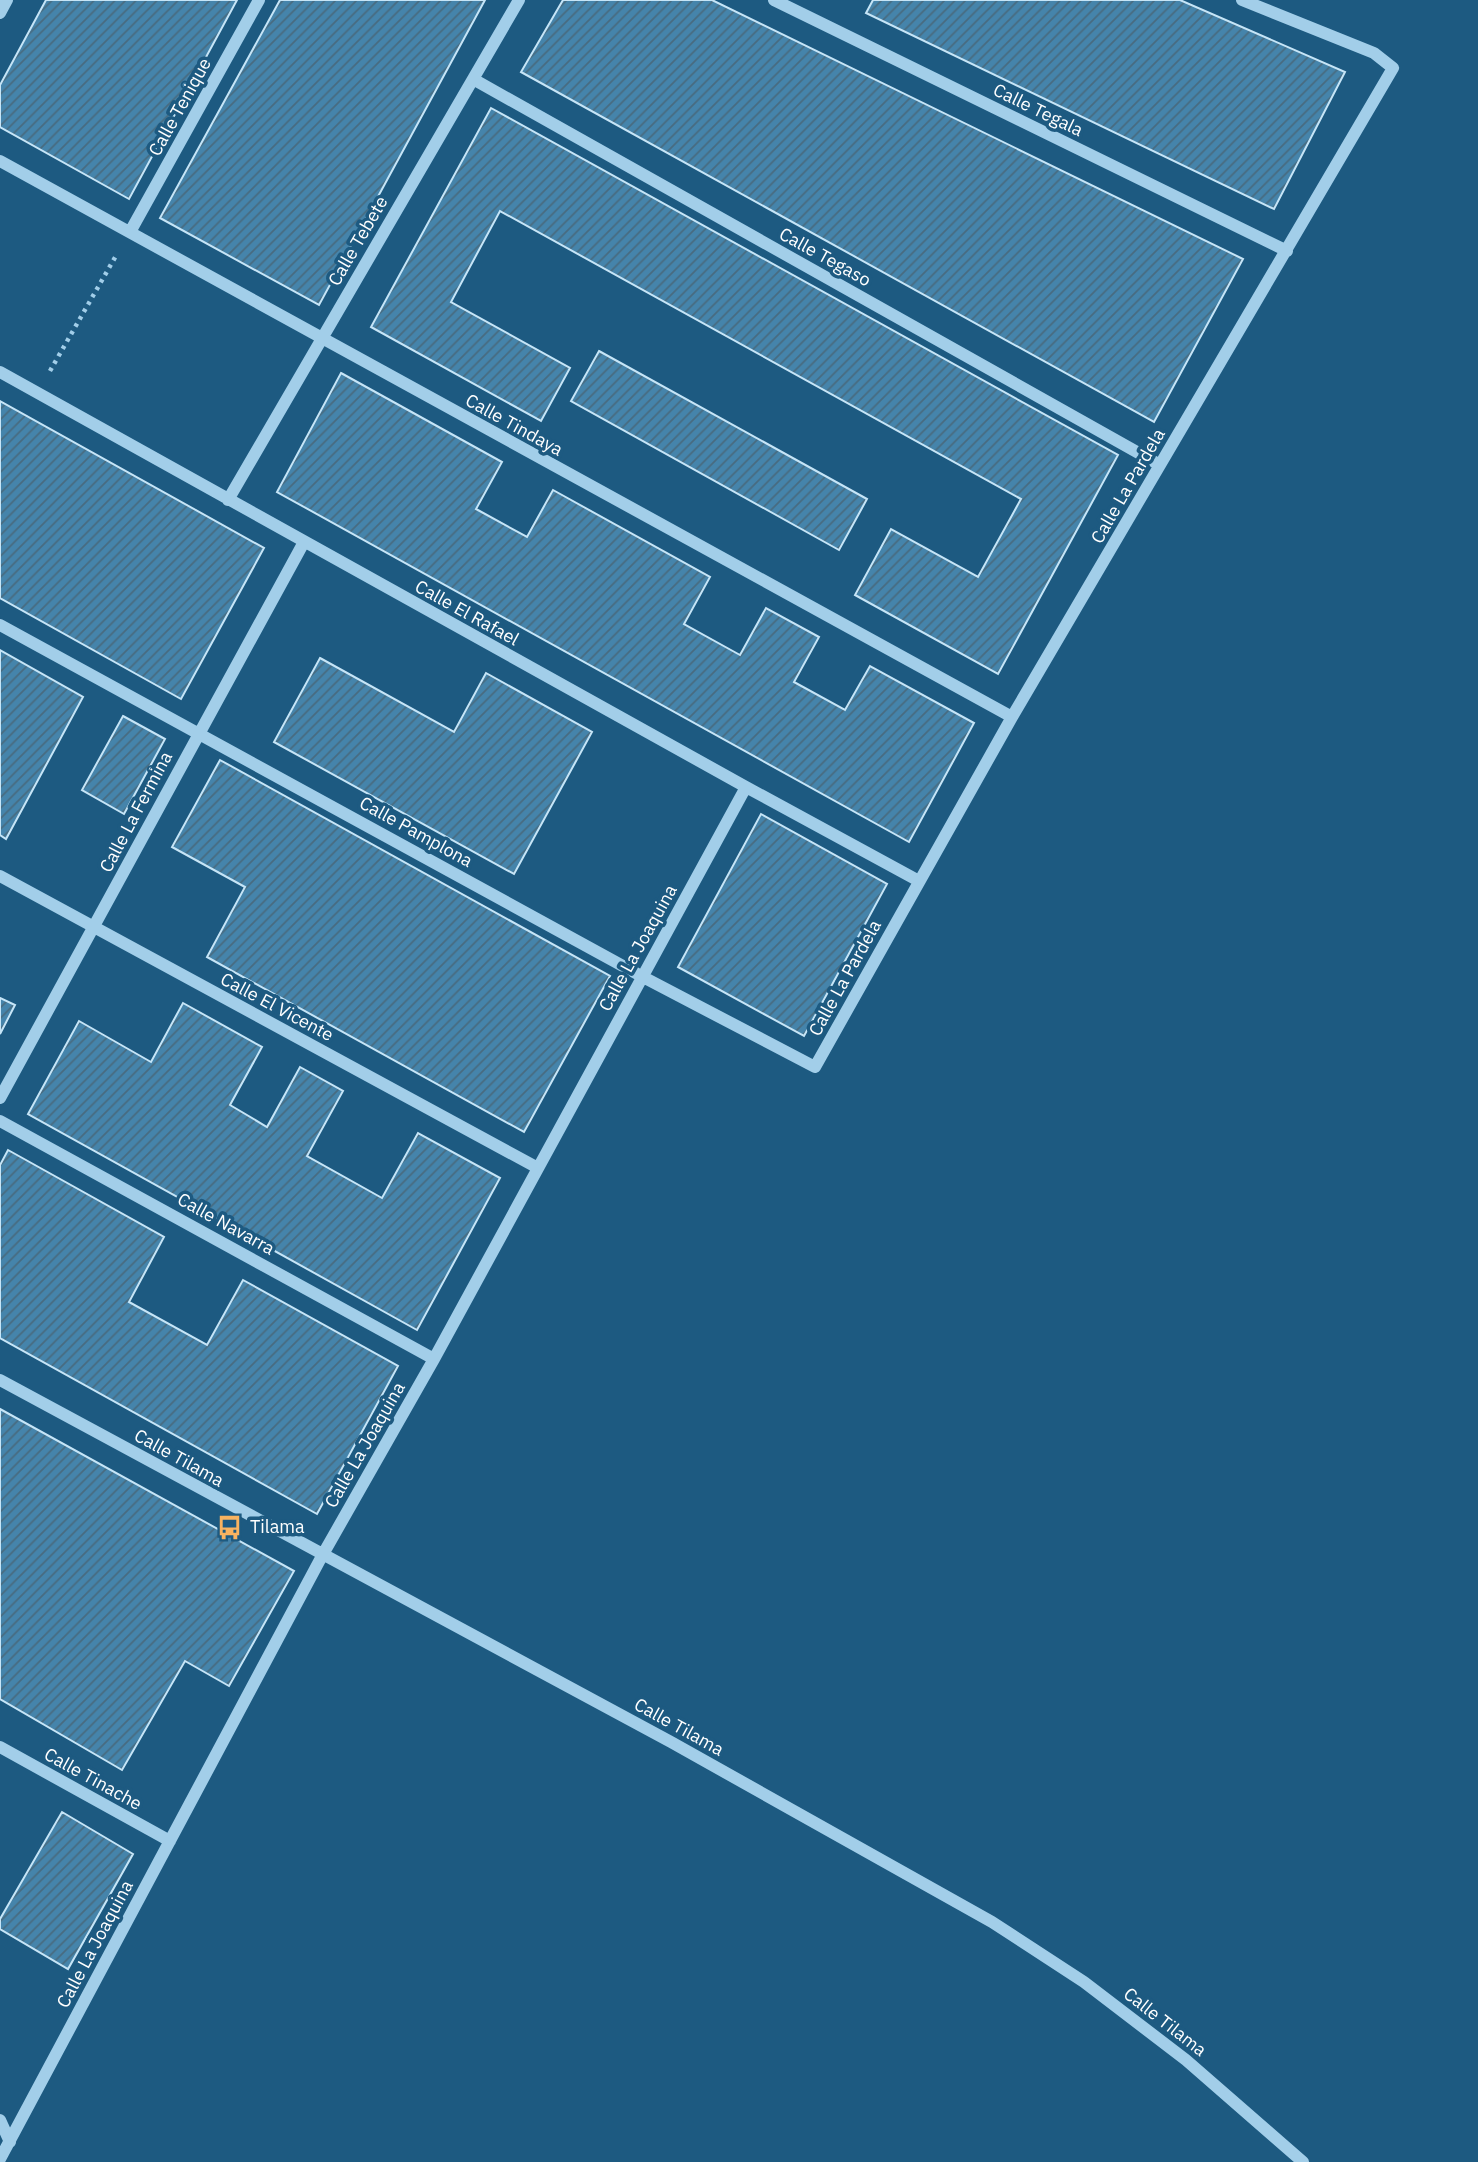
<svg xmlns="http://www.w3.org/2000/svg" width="1478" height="2162" viewBox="0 0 1478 2162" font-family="'IBM Plex Sans',sans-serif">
  <defs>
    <pattern id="building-hatch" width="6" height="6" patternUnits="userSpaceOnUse" patternTransform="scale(1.75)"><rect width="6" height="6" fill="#4584ab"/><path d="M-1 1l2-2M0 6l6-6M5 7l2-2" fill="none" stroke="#486b80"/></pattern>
  </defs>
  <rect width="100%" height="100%" fill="#1d5a81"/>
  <path fill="url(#building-hatch)" stroke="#c6e5f7" stroke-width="2" d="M46,0H237L129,199L0,127V85Z
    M280,0H485L319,305L160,218Z
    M563,0H712L1243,259L1154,422L521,72Z
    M873,0H1180L1345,72L1274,209L866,13Z
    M491,108L1118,455L998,674L855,595L891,529L978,577L1021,499L500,211L451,302L570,368L541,421L371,327Z
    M599,351L867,499L839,550L571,401Z
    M341,373L502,462L476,509L527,537L553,490L710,577L684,624L740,655L766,608L819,637L794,682L845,710L870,666L974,723L909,842L277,492Z
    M0,401L264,548L181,699L0,598Z
    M0,650L83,697L6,839L0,835Z
    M320,658L454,732L486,673L592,732L514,874L274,742Z
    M123,716L165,739L124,814L82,790Z
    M220,760L610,976L524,1132L207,957L245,887L172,847Z
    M761,814L887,884L804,1036L678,967Z
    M0,998L15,1005L0,1034Z
    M183,1003L262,1047L230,1105L267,1127L300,1067L343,1091L307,1156L382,1198L418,1133L500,1178L417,1330L28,1114L79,1021L151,1062Z
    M8,1150L164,1237L129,1302L207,1345L243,1280L398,1366L317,1514L0,1338V1165Z
    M0,1409L294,1571L229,1686L185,1661L122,1770L0,1699Z
    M62,1812L133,1854L68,1969L0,1929V1919Z"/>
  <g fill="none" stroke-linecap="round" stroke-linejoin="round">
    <path stroke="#a2cee9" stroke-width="4.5" stroke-dasharray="3.5 5" stroke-linecap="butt" d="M50,371L117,254"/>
    <path stroke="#a2cee9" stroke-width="12" d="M774,0L1287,251
      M0,13L7,0
      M473,79L1160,465
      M0,161L1012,717
      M130,232L259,0
      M0,372L746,787L919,881
      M228,500L519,0
      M0,625L643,977L815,1067L1012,717L1393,68L1374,53L1242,0
      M0,876L538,1168
      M0,1098L304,542
      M0,1121L434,1359
      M0,1380L671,1742L992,1922L1084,1982L1186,2060L1303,2162
      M0,1747L170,1841
      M0,2120L10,2142
      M0,2159L322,1556L434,1359L746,787"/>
  </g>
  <defs>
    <symbol id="bus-bare" viewBox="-9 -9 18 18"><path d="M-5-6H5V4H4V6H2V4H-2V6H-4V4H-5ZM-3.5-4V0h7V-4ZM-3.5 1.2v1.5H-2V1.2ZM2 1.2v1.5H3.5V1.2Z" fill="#f9b360" stroke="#1d5a81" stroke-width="2.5" paint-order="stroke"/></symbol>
  </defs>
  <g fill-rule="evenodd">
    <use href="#bus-bare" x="212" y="1510" width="35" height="35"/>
  </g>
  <g text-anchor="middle" stroke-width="7" stroke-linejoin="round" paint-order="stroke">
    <g font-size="18" fill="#fff" stroke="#1d5a81">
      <text transform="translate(180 107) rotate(-61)" y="6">Calle Tenique</text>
      <text transform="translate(1038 110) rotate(26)" y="6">Calle Tegala</text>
      <text transform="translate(358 241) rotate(-60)" y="6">Calle Tebete</text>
      <text transform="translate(825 257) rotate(29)" y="6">Calle Tegaso</text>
      <text transform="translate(514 425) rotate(29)" y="6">Calle Tindaya</text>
      <text transform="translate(1128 486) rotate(-60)" y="6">Calle La Pardela</text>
      <text transform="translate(467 613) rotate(29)" y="6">Calle El Rafael</text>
      <text transform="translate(136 812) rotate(-62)" y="6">Calle La Fermina</text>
      <text transform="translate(416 832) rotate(29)" y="6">Calle Pamplona</text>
      <text transform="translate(638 948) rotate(-61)" y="6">Calle La Joaquina</text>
      <text transform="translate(845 978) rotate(-61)" y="6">Calle La Pardela</text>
      <text transform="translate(277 1007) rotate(28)" y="6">Calle El Vicente</text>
      <text transform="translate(226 1224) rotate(29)" y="6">Calle Navarra</text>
      <text transform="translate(365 1445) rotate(-60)" y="6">Calle La Joaquina</text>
      <text transform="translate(179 1458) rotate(29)" y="6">Calle Tilama</text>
      <text transform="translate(679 1727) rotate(29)" y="6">Calle Tilama</text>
      <text transform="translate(93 1779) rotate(29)" y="6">Calle Tinache</text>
      <text transform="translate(95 1944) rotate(-62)" y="6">Calle La Joaquina</text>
      <text transform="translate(1165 2022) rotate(38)" y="6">Calle Tilama</text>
    </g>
    <g font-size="18" fill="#fff" stroke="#1d5a81" text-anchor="start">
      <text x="250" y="1533">Tilama</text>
    </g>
  </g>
</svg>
